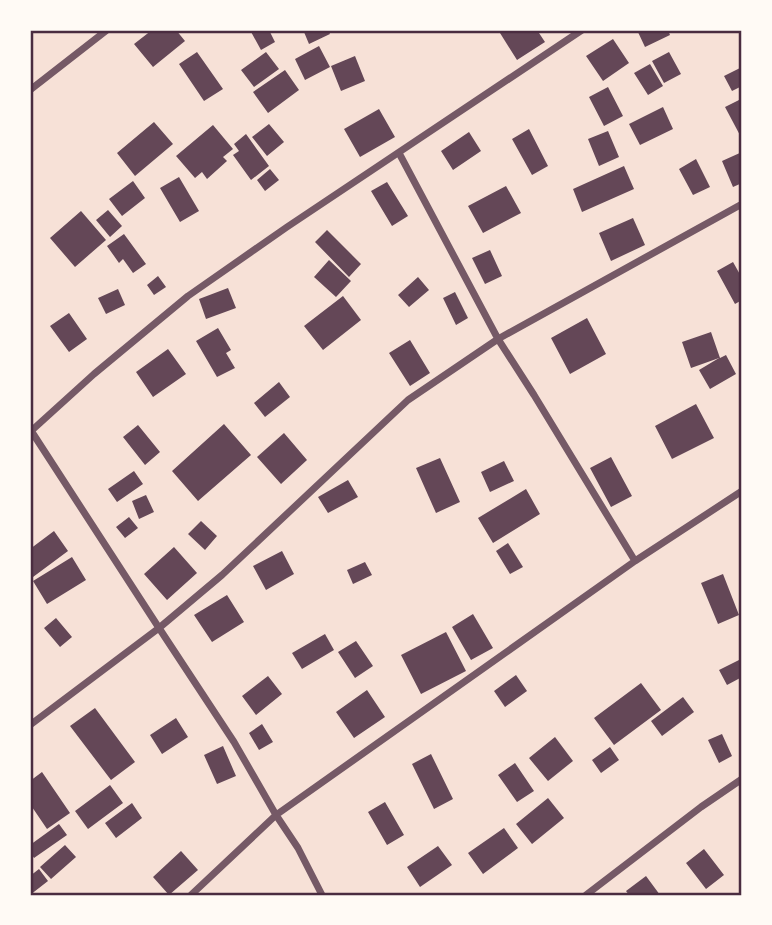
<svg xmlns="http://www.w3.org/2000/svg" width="772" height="925" viewBox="0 0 772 925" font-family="Rubik,sans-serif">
  <rect width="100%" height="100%" fill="#f7e1d7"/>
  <path fill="#644757" d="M152,30H176L185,41L153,67L134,44Z
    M250,30H269L275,42L261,50Z
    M309,30H328L330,34L309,44L304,32Z
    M506,30H537L545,42L517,60L500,33Z
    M637,30H668L670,35L645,47Z
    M613,39L629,63L603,81L586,56Z
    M319,46L330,67L305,80L295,59Z
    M197,52L223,89L204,101L179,64Z
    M266,52L279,69L254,87L241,70Z
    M669,52L681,74L664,83L652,61Z
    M355,56L365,81L341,91L331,66Z
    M650,64L663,86L648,95L634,73Z
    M742,67V86L732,91L724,76Z
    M285,70L299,90L268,113L253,92Z
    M608,87L623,116L604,126L589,97Z
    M739,100L742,106V139L725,107Z
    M663,107L673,129L640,145L629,124Z
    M379,109L395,137L360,157L344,129Z
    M154,122L173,144L135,176L117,153Z
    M269,124L284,142L267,156L252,137Z
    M213,125L233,149L223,157L227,161L207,179L202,172L195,178L176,156Z
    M529,129L548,166L532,175L512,139Z
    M608,131L619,157L599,166L588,139Z
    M469,132L481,151L453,170L441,151Z
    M246,134L269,166L251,180L233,155L239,151L234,144Z
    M742,152V183L733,187L722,161Z
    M696,159L710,187L693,195L679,169Z
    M624,166L634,189L582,212L573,189Z
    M270,169L279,180L265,191L257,180Z
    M179,177L199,211L180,222L160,188Z
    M133,181L145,198L122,216L109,199Z
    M387,182L408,216L392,226L371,191Z
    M506,186L521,213L483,233L468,206Z
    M108,210L122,226L110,237L96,220Z
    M81,211L106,240L75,267L50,238Z
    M633,218L645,245L611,261L599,233Z
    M327,230L361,264L349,277L315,242Z
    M124,234L146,264L133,273L123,259L119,263L107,246Z
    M490,250L502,276L485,284L472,258Z
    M329,260L351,281L336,297L314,277Z
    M733,262L742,278V300L735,304L717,271Z
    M158,276L166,287L154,295L147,285Z
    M418,277L429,290L409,307L398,295Z
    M228,288L236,308L206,319L199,299Z
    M118,289L125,305L106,314L98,298Z
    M455,292L468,318L456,325L443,298Z
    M343,296L361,320L323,350L304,326Z
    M69,313L87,339L69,352L50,326Z
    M587,318L606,354L570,374L551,338Z
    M218,328L231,350L226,353L235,368L217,377L196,341Z
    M711,332L720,358L726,355L736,374L710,389L699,370L719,358L691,368L682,342Z
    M410,340L430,373L410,386L389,353Z
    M168,349L186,374L153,397L136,372Z
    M279,382L290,397L265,417L254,403Z
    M696,404L714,438L672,459L655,426Z
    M224,424L251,455L198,501L172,471Z
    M138,425L160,452L145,465L123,437Z
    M284,433L307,460L281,484L257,457Z
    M611,457L632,496L611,507L590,468Z
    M440,458L460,502L436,513L416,468Z
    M504,461L514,481L490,492L481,472Z
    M134,471L143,484L117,502L108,489Z
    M348,480L358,497L328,513L318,497Z
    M526,489L540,514L493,543L478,518Z
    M146,495L154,512L139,519L132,501Z
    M129,517L138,528L125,538L116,527Z
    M201,521L217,536L205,550L188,534Z
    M54,531L68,551L33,577L30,573V549Z
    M508,543L523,567L510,574L496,551Z
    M174,547L197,573L167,600L144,574Z
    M282,551L294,574L266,590L253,566Z
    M72,557L86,580L47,604L33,581Z
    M365,562L372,575L353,584L347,570Z
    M723,574L739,615L718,624L701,583Z
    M227,595L244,622L212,642L194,615Z
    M473,614L493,648L471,660L452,627Z
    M56,618L72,637L60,647L44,628Z
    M446,632L466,671L421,694L401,655Z
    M325,634L334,650L302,669L292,653Z
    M356,641L373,666L355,678L338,652Z
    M741,659L742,677L727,685L719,670Z
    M516,675L527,691L505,707L494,691Z
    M268,676L282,694L256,715L242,696Z
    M641,683L661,710L614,745L594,718Z
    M367,690L385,717L354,738L336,712Z
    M683,697L694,712L662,736L651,721Z
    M95,708L135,762L111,780L70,726Z
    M176,718L188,737L162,754L150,735Z
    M262,724L273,742L259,750L249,733Z
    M722,734L732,756L719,763L708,740Z
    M555,737L573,761L548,781L529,758Z
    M223,746L236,776L217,784L204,755Z
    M610,747L619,760L601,773L592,760Z
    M431,754L453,799L434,809L412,764Z
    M515,763L534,791L517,802L498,775Z
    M42,772L70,813L47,829L30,804V781Z
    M110,785L123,803L88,829L75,811Z
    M548,798L564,818L532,844L516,824Z
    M385,802L404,835L387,845L368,812Z
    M132,803L142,818L116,838L105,823Z
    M59,824L67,835L34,858L30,852V845Z
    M504,828L518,848L483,874L468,853Z
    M65,845L76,857L51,879L40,867Z
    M438,846L452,865L420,887L407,867Z
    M704,849L724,875L706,889L686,863Z
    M181,851L198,870L169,895L153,877Z
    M39,869L48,881L30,895V876Z
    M646,876L660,895H629L626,891Z"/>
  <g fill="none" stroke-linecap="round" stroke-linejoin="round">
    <path stroke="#755966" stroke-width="7" d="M30,90L107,30
      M399,153L498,339L534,395L635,561
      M30,429L159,628L234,742L276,815L298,848L322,895
      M30,432L94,374L188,296L287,227L582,30
      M30,725L159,628L222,575L408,400L498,339L742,204
      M191,895L276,815L635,561L742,491
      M586,895L701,807L742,779"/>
  </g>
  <rect width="772" height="925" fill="none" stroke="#fffaf5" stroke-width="63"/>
  <rect x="32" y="32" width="708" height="862" fill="none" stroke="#4a2c40" stroke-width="2.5"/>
</svg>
